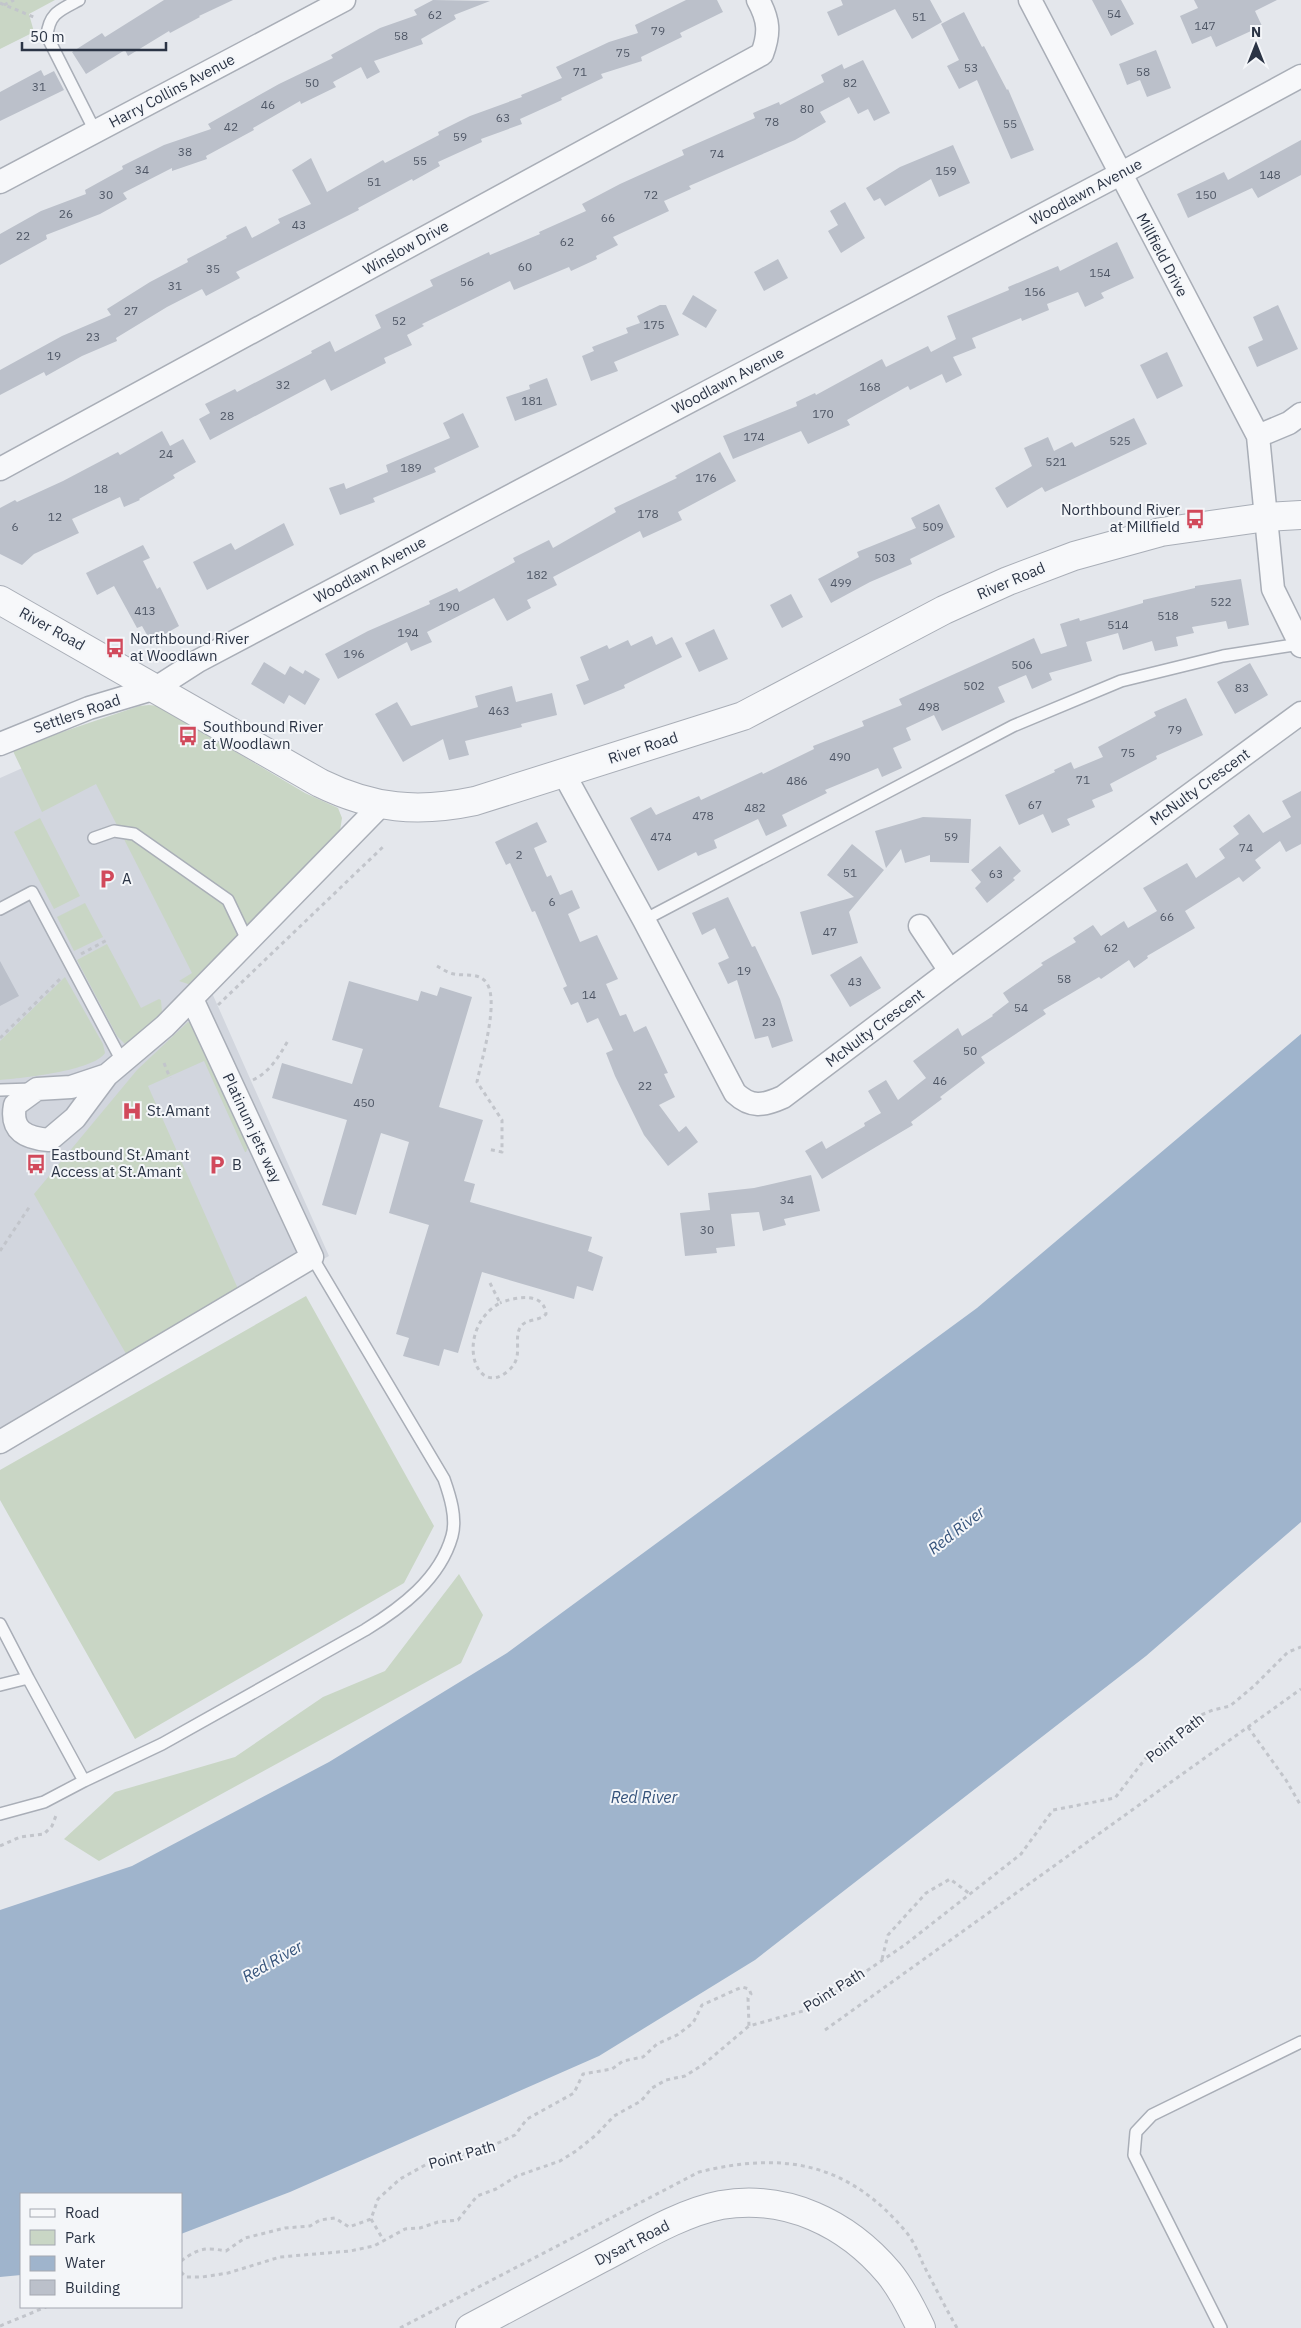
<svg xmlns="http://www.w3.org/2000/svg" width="1301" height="2328" viewBox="0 0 1301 2328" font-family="'IBM Plex Sans',sans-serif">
  <rect width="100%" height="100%" fill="#e4e7ec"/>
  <path fill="#d2d6de" d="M135,718L200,966L329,1256L0,1428V778Z"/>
  <path fill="#c9d6c5" d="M0,0H55L29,14L34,32L0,49Z
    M149,705L158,706L305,793L338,808L342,818L339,837L191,985L179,981L192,973L96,784L42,812L12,749L139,706Z
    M40,818L80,896L54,909L14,832Z
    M85,903L103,937L74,951L57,917Z
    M107,944L141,1008L159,999L161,1000L162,1012L159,1019L126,1045L117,1036L77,960Z
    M65,977L103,1044L105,1053C93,1071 22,1078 0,1080V1041Z
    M188,1022L194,1024L249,1145L246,1152H245L204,1061L148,1086L239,1291L129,1359L34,1194L137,1070Z
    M306,1296L434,1526L404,1583L135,1739L0,1500V1470Z
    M459,1574L483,1615L461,1663L99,1861L64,1839L115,1792L235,1757L323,1697L385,1671Z"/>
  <path fill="#9fb4cc" d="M1301,1034V1522L1146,1656L755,1960L599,2056L290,2192L181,2234V2194H21V2275L0,2277V1910L132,1866L329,1762L507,1653L977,1308Z"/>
  <path fill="#bbc0ca" d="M164,0H233L199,16L200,17L170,33L169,31L128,56L125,50L86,74L72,52L102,33L105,37Z
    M433,0L490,1L454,15L456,19L421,39L423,44L374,61L380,72L367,79L361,67L333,82L336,87L301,104L300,101L253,128L254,130L206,156L207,159L172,171V168L123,193L127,199L100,214L46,235L47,239L0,265V234L41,211L86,194L85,190L123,169L122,166L164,145L211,129L208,124L279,84L333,58L331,55L380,28L417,15L414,10Z
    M686,0H717L723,12L680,33L682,37L641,57L642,61L601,74L603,78L561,98L562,100L520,119L522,124L481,139L482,142L438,162L440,166L413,181L412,179L358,208L359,210L236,272L240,278L206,296L202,289L167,307L116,338L117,341L82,356L46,376L44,372L0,395V370L62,336L111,315L107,309L150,282L188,262L187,259L227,238L226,236L246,226L252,238L280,223L278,219L311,204L292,170L311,158L327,192L383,160L385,163L439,135L438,132L470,116L522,97L521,95L562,78L556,67L609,42L638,33L635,25Z
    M841,0H930L942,22L912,39L895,9L838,36L827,12L843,5Z
    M1092,0H1121L1134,24L1111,36Z
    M1194,0H1277L1255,11L1262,26L1216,47L1211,36L1192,44L1180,16L1198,8Z
    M964,12L982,47L984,46L1007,90L1008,89L1034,150L1011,159L977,80L959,89L947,66L959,60L941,24Z
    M1156,50L1171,88L1147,97L1140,80L1127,85L1119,64Z
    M863,60L890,113L874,121L868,109L858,114L849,97L820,112L826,122L795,140L689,186L691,189L664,201L669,211L613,237L618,245L596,256L597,259L571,271L569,267L514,290L510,281L422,324L424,326L407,335L412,345L384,358L386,363L331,391L325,379L210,440L199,419L210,413L205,404L235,389L237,392L312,353L311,351L330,341L335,352L381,328L375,315L433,286L430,280L489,252L490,255L540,234L539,232L586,211L582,204L620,184L684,155L682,150L755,118L753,113L779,102L780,105L824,82L821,75L842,64L844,69Z
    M41,70L44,76L54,71L64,90L0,121V92Z
    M1301,140V175L1258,198L1252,188L1188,218L1177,194L1224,172L1228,180Z
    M953,145L970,183L939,197L931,179L885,206L880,198L874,201L866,188L900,167Z
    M845,202L865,238L841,253L828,231L838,225L830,211Z
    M1117,242L1134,278L1101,293L1104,298L1085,307L1078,292L1047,304L1049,310L1022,321L1021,318L972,338L976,348L953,357L962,375L946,383L942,374L910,390L908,386L847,420L850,425L808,444L801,431L733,459L723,436L797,406L796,402L815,393L816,395L882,359L886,367L928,346L931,352L956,339L947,316L1009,290L1008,287L1058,266L1060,271Z
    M778,259L788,278L764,291L754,272Z
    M693,295L717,310L706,328L682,314Z
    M660,305H666L679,335L614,362L618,371L591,381L582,356L594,351L592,347L628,333L626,328L640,323L637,316Z
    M1278,305L1298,349L1257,367L1248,347L1263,340L1253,317Z
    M1167,352L1183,386L1157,399L1140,365Z
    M547,378L557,405L515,421L506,397L530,389L529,385Z
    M463,413L479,447L434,468L436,472L373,498L375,502L340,515L329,488L344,483L346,489L388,472L386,465L450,438L443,423Z
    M1134,418L1147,444L1045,492L1042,487L1007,508L995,488L1032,466L1024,448L1048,437L1054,451L1072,442L1075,447Z
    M162,431L170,446L183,439L196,462L173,475L175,478L139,499L140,500L124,507L120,497L72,519L79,533L34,554L22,565L0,554V508L15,500L17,502L63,481L118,452L120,455Z
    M720,452L736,481L678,512L682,520L643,538L640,531L553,577L557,585L527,600L531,608L507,621L494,598L427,632L432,642L411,651L407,642L338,679L325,654L368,631L430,604L429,601L457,588L459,592L515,562L513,558L549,540L553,548L616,512L614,508L677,478L675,476Z
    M939,504L955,537L910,559L912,564L870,582L831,603L818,579L859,557L857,552L916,528L911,518Z
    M284,523L294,545L207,590L193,562L231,543L235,550Z
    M143,545L150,558L143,561L157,589L160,587L179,626L151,642L142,626L137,628L114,586L97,595L86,573Z
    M1241,579L1249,625L1228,629L1226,621L1192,627L1194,633L1176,637L1178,646L1155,651L1152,641L1123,650L1118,633L1086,642L1092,661L1049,673L1052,680L1032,689L1026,675L998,687L1005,702L942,731L934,715L906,728L911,740L893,748L902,768L882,777L878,768L825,790L827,793L782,815L787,826L766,836L758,819L714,840L717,848L698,856L696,852L658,871L630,818L651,807L656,815L699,796L701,800L762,772L763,774L814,749L813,746L864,726L862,721L902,705L899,699L1034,638L1041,654L1067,646L1060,624L1079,618L1080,621L1143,603V600L1195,588V586Z
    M791,594L803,617L782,628L770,605Z
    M714,629L728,659L699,672L685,643Z
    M652,636L656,645L672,637L682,657L624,685L625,688L584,705L576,685L589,680L580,657L607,645L609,649L628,640L631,646Z
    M264,662L285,675L290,666L303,674L305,670L320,679L305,705L289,695L284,704L251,684Z
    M1250,663L1268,695L1235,714L1217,682Z
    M512,686L516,702L552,693L557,715L521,724L522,727L465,741L469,755L449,760L443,739L403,762L375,714L397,702L411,726L478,707L475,696Z
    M1186,698L1203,735L1156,756L1157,759L1110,784L1113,791L1092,800L1095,807L1067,819L1070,825L1052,833L1043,814L1019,825L1005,795L1055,772L1054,770L1071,762L1074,769L1103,757L1098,747L1156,716L1154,712Z
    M1301,791V844L1286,852L1280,841L1255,860L1261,868L1243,882L1239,877L1185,911L1195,928L1147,956L1148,958L1134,968L1129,960L1101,979L1099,977L1043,1010L1046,1014L981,1057L985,1063L940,1097L942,1099L911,1122L913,1125L822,1179L805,1151L822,1141L826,1149L865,1126L864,1123L881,1113L868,1091L886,1080L898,1100L926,1078L913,1061L958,1028L962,1036L993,1016L992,1015L1009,1002L1003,993L1043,965L1041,963L1076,942L1073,938L1093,925L1101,936L1124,921L1128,928L1157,911L1143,888L1187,863L1196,878L1225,858L1219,849L1239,834L1233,826L1249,814L1263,833L1291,817L1282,801Z
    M923,817L971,819L969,863L930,862V855L905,863L901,849L886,868L875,831Z
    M537,822L547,842L534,848L547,877L551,875L560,895L572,890L580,908L568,914L580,942L597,935L618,979L606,984L620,1016L626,1014L634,1032L646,1026L668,1073L664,1074L675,1097L659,1105L679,1132L686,1126L698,1142L668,1166L644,1135L615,1076L606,1053L613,1050L598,1018L587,1023L578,1002L571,1005L563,988L567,986L535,911L532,912L510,863L506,865L495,842Z
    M852,844L884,870L849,912L858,943L812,955L800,912L854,897L827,875Z
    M1000,846L1021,871L1013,878L1015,880L987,903L975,888L981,882L971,870Z
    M728,897L752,947L755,946L780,999L793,1041L772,1048L768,1036L755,1039L737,980L728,984L718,963L729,958L715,928L702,935L692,913Z
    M861,956L881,988L850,1007L830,975Z
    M0,961L19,996L0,1006Z
    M349,981L418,1001L421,991L437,996L440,987L472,997L439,1107L483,1120L464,1181L475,1184L470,1202L592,1237L588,1251L603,1257L593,1291L577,1286L574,1299L482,1272L458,1353L444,1349L439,1366L403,1356L409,1338L396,1334L429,1225L389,1213L409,1142L381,1133L356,1215L322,1205L347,1120L272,1098L282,1063L352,1084L363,1049L332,1040Z
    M811,1175L820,1211L784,1219L786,1225L763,1231L759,1212L731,1214L735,1246L716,1248L717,1253L685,1256L680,1213L710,1210L708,1193L754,1188Z"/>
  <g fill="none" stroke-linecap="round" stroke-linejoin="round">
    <defs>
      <path id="service" d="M79,0C60,10 49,13 47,36L95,131
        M94,838L114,831L134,834L228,900L248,942
        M0,909L32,892L123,1063
        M644,920L1013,726L1121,681L1223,656L1300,644
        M0,1090L32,1089
        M0,1624L28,1678
        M0,1685L28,1678L84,1781
        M0,1814L44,1802L84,1781L162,1744L365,1630C401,1608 440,1579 452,1536C457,1518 450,1496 444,1479L312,1257
        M1221,2328L1134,2155L1136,2132L1152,2115L1301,2042"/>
      <path id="minor" d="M1030,0L1258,436L1273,589L1301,646
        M0,182L344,0
        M1258,436L1289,423L1301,414
        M0,469L762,54C770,33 769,20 758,0
        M0,744L89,708L156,688L198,661L1120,174L1301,76
        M564,774L644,920L735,1093C751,1108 763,1106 783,1097L950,971L1301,713
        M920,926L950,971
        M107,1075L71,1087L37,1089L15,1105C10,1131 26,1138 49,1140L75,1118L107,1075L165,1026L381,805
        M0,1442L312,1257L192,999"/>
      <path id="tertiary" d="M0,600L320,783C373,809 418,813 475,801L743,716L944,610L1008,581L1074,556L1161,532L1267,517L1301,515
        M470,2328C513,2305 557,2282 600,2259C637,2240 680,2213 721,2205C786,2194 847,2223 889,2273C902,2289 912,2309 921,2328"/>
    </defs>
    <use href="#service" stroke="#a9aeb7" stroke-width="14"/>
    <use href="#minor" stroke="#a9aeb7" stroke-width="25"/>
    <use href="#tertiary" stroke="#a9aeb7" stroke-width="30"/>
    <path stroke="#c2c5cb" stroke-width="3" stroke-dasharray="4 4" stroke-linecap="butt" d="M0,3L36,18
      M4,5L14,0
      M81,954L107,940
      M437,966C442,969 448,973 454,974C464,976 476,973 484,980C502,995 481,1061 477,1082L502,1120V1152L487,1149
      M218,1005L385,845
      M0,1038L61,978
      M164,1063L170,1078
      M253,1080C271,1071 279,1056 289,1039
      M0,1251L30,1206
      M490,1283L500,1303C454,1329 474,1400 508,1371C526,1356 511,1338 522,1325C528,1319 540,1321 546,1314C544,1291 515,1297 500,1303
      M1248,1727L1286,1780L1301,1806
      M0,1846L20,1837L44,1834L52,1826L57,1813
      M882,1959L888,1935L926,1893L950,1879L970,1894
      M825,2030L1301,1689
      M371,2219L384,2241
      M181,2261C199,2248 205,2247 226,2251L245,2238L285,2228L310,2226L320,2220L335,2218L349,2227L371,2219L378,2199L400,2179L427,2164L458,2155L481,2151L515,2135L527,2119L574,2093L583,2074L612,2069L623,2061L643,2057L657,2044L677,2035L693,2023L702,2005L742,1987L749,1989L751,1994L748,1998L749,2026L803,2011L817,2005L906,1944L1021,1854L1053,1810L1115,1798L1145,1759L1175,1734L1201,1715L1213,1710L1230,1706L1254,1686L1288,1652L1301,1647
      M181,2272L186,2277H202L228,2273L280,2257L350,2251L374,2246L405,2229L420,2228L438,2222L458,2220L477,2196L496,2189L517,2176L560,2161L576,2151L596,2135L614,2116L641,2101L652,2088L666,2080L685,2076L704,2064L749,2026
      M0,2326L46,2307
      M400,2328L699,2172C785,2151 849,2163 907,2233C914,2242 919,2254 923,2264C934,2285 945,2307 957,2328"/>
    <use href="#service" stroke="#f7f8fa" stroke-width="11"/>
    <use href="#minor" stroke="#f7f8fa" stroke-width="22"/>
    <use href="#tertiary" stroke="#f7f8fa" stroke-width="28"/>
  </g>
  <defs>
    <symbol id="bus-bare" viewBox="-9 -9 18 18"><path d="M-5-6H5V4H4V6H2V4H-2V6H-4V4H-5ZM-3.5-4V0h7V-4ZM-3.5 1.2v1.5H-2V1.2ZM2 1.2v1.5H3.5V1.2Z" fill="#d1495b" stroke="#f4f6f9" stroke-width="2.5" paint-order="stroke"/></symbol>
    <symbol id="parking-bare" viewBox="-9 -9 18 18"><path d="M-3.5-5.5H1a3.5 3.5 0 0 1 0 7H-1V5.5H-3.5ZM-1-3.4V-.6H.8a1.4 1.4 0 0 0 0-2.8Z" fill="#d1495b" stroke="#f4f6f9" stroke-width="2.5" paint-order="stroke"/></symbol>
    <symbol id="hospital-bare" viewBox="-9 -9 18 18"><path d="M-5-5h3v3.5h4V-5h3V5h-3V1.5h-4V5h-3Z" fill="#d1495b" stroke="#f4f6f9" stroke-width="2.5" paint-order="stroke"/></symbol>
  </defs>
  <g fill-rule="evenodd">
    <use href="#bus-bare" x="1181" y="505" width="28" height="28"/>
    <use href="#bus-bare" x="101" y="634" width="28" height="28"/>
    <use href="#bus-bare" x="174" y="722" width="28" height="28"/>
    <use href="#parking-bare" x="93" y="865" width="28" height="28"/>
    <use href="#hospital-bare" x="118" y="1097" width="28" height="28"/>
    <use href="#bus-bare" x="22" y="1150" width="28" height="28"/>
    <use href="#parking-bare" x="203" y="1151" width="28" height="28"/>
  </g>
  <g text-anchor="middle" stroke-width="4" stroke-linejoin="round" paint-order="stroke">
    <g font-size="12" fill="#4f5766">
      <text x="1114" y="18">54</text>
      <text x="435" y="19">62</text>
      <text x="919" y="21">51</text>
      <text x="1205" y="30">147</text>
      <text x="658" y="35">79</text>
      <text x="401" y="40">58</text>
      <text x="623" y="57">75</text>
      <text x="971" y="72">53</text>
      <text x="580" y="76">71</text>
      <text x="1143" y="76">58</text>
      <text x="312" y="87">50</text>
      <text x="850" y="87">82</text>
      <text x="39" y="91">31</text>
      <text x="268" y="109">46</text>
      <text x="807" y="113">80</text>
      <text x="503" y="122">63</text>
      <text x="772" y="126">78</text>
      <text x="1010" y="128">55</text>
      <text x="231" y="131">42</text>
      <text x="460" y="141">59</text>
      <text x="185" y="156">38</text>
      <text x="717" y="158">74</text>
      <text x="420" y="165">55</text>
      <text x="142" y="174">34</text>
      <text x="946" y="175">159</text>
      <text x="1270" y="179">148</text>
      <text x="374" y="186">51</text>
      <text x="106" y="199">30</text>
      <text x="651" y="199">72</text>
      <text x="1206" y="199">150</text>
      <text x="66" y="218">26</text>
      <text x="608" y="222">66</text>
      <text x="299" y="229">43</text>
      <text x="23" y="240">22</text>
      <text x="567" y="246">62</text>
      <text x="525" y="271">60</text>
      <text x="213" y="273">35</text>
      <text x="1100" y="277">154</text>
      <text x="467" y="286">56</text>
      <text x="175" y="290">31</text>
      <text x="1035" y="296">156</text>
      <text x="131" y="315">27</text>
      <text x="399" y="325">52</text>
      <text x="654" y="329">175</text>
      <text x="93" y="341">23</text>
      <text x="54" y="360">19</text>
      <text x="283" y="389">32</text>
      <text x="870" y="391">168</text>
      <text x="532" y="405">181</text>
      <text x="823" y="418">170</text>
      <text x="227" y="420">28</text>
      <text x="754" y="441">174</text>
      <text x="1120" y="445">525</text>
      <text x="166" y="458">24</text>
      <text x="1056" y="466">521</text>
      <text x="411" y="472">189</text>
      <text x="706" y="482">176</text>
      <text x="101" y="493">18</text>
      <text x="648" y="518">178</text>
      <text x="55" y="521">12</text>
      <text x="15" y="531">6</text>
      <text x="933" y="531">509</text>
      <text x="885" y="562">503</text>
      <text x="537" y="579">182</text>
      <text x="841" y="587">499</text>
      <text x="1221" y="606">522</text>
      <text x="449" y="611">190</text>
      <text x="145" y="615">413</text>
      <text x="1168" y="620">518</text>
      <text x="1118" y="629">514</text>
      <text x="408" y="637">194</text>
      <text x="354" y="658">196</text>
      <text x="1022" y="669">506</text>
      <text x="974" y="690">502</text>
      <text x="1242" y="692">83</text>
      <text x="929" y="711">498</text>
      <text x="499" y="715">463</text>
      <text x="1175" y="734">79</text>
      <text x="1128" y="757">75</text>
      <text x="840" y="761">490</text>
      <text x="1083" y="784">71</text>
      <text x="797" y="785">486</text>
      <text x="1035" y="809">67</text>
      <text x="755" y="812">482</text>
      <text x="703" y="820">478</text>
      <text x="661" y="841">474</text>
      <text x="951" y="841">59</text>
      <text x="1246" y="852">74</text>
      <text x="519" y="859">2</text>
      <text x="850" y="877">51</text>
      <text x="996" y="878">63</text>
      <text x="552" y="906">6</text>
      <text x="1167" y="921">66</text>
      <text x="830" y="936">47</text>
      <text x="1111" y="952">62</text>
      <text x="744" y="975">19</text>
      <text x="1064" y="983">58</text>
      <text x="855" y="986">43</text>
      <text x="589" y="999">14</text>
      <text x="1021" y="1012">54</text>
      <text x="769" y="1026">23</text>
      <text x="970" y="1055">50</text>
      <text x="940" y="1085">46</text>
      <text x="645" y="1090">22</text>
      <text x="364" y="1107">450</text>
      <text x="787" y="1204">34</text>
      <text x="707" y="1234">30</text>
    </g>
    <g font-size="15" fill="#2b3445" stroke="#f4f6f9">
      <text transform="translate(172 91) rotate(-28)" y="5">Harry Collins Avenue</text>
      <text transform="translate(1086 192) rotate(-28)" y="5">Woodlawn Avenue</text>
      <text transform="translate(406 248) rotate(-29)" y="5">Winslow Drive</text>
      <text transform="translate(1162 255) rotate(62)" y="5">Millfield Drive</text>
      <text transform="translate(728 381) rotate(-28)" y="5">Woodlawn Avenue</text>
      <text transform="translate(370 570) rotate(-28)" y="5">Woodlawn Avenue</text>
      <text transform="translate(1011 581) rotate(-23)" y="5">River Road</text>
      <text transform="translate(52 629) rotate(29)" y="5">River Road</text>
      <text transform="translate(77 714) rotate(-19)" y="5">Settlers Road</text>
      <text transform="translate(643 748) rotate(-18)" y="5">River Road</text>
      <text transform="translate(1200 787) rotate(-36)" y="5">McNulty Crescent</text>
      <text transform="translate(875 1028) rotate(-37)" y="5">McNulty Crescent</text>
      <text transform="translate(252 1128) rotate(65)" y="5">Platinum jets way</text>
      <text transform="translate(1175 1738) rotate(-38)" y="5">Point Path</text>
      <text transform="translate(834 1990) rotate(-32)" y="5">Point Path</text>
      <text transform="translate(462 2155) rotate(-16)" y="5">Point Path</text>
      <text transform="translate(632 2243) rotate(-27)" y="5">Dysart Road</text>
    </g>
    <g font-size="15" fill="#2b3445" stroke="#f4f6f9" text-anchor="start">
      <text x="1180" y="515" text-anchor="end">Northbound River<tspan x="1180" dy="17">at Millfield</tspan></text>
      <text x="130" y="644">Northbound River<tspan x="130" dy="17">at Woodlawn</tspan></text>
      <text x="203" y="732">Southbound River<tspan x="203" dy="17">at Woodlawn</tspan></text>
      <text x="122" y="884">A</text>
      <text x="147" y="1116">St.Amant</text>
      <text x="51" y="1160">Eastbound St.Amant<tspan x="51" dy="17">Access at St.Amant</tspan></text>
      <text x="232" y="1170">B</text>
    </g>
    <g font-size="16" font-style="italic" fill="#34527a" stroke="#f4f6f9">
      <text transform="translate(956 1530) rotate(-38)" y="6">Red River</text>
      <text x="644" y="1803">Red River</text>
      <text transform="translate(272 1961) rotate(-30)" y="6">Red River</text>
    </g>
  </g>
  <rect x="20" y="2193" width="162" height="115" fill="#f4f6f9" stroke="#a4a8b1"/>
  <rect x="30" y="2209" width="25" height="8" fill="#f7f8fa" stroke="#a4a8b1"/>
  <text x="65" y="2218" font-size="15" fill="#2b3445">Road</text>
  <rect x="30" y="2230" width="25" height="15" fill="#c9d6c5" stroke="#a4a8b1"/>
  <text x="65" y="2243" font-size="15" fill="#2b3445">Park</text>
  <rect x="30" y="2256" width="25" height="15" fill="#9fb4cc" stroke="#a4a8b1"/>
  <text x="65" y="2268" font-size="15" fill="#2b3445">Water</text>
  <rect x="30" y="2280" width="25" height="15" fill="#bbc0ca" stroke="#a4a8b1"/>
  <text x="65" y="2293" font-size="15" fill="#2b3445">Building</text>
  <g transform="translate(1256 45)" stroke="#f4f6f9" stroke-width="4" paint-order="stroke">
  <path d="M0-4L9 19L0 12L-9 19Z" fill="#2b3445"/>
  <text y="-8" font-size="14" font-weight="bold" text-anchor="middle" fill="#2b3445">N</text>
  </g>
  <path d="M22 42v8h144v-8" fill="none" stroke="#2b3445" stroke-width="2.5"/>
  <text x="30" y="42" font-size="15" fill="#2b3445" stroke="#f4f6f9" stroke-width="4" paint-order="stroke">50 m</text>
</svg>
